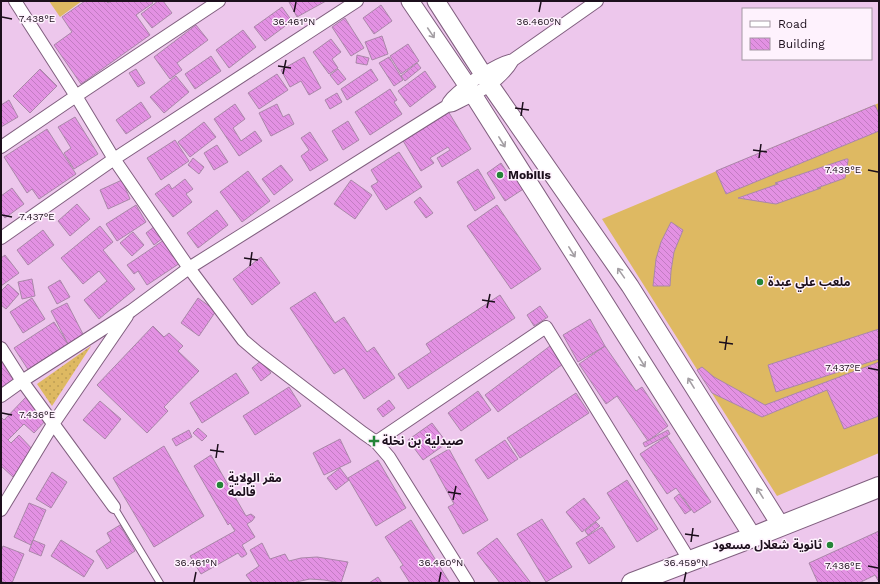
<svg xmlns="http://www.w3.org/2000/svg" width="880" height="584" viewBox="0 0 880 584" font-family="'Work Sans','Noto Sans Arabic',sans-serif">
  <defs>
    <pattern id="grass-dots" width="8" height="8" patternUnits="userSpaceOnUse"><rect width="8" height="8" fill="#deb962"/><path d="M2 2h.1M6 6h.1" fill="none" stroke="#be9e54" stroke-width="1.8" stroke-linecap="round"/></pattern>
    <pattern id="building-back-hatch" width="6" height="6" patternUnits="userSpaceOnUse"><rect width="6" height="6" fill="#e391e3"/><path d="M-1 5l2 2M0 0l6 6M5-1l2 2" fill="none" stroke="#c27cc2"/></pattern>
  </defs>
  <rect width="100%" height="100%" fill="#edc7ec"/>
  <path fill="url(#grass-dots)" d="M91,346L52,406L37,384Z"/>
  <path fill="#deb962" d="M49,1H82L60,17Z
    M879,103V453L777,496L602,219Z"/>
  <path fill="url(#building-back-hatch)" stroke="#aa87a9" d="M85,1H106L108,3L111,1H151L153,3L136,15L150,35L81,84L54,45L72,32L62,17Z
    M158,1H163L172,13L152,28L141,14Z
    M292,1H326L297,17L289,2Z
    M381,5L392,21L374,34L363,18Z
    M282,7L292,21L265,41L254,27Z
    M345,18L364,48L351,56L332,27Z
    M196,25L208,40L177,63L182,70L170,79L154,57Z
    M243,30L256,47L229,68L216,50Z
    M382,36L388,54L372,60L365,42Z
    M331,39L341,52L332,59L338,68L329,74L313,52Z
    M408,44L419,61L401,74L390,56Z
    M357,55L369,58L367,65L356,63Z
    M211,56L221,71L195,89L185,74Z
    M304,57L321,88L309,95L301,81L290,87L281,70Z
    M389,57L403,80L394,86L379,63Z
    M417,63L421,68L405,81L401,76Z
    M40,69L57,86L30,113L13,96Z
    M136,69L145,83L138,87L129,73Z
    M338,69L346,79L338,85L330,75Z
    M371,69L378,80L347,100L341,89Z
    M425,71L436,87L410,107L398,91Z
    M277,74L288,90L259,109L248,93Z
    M176,76L189,92L164,113L150,97Z
    M390,89L397,100L394,102L402,114L370,135L355,112Z
    M337,93L342,102L330,109L325,100Z
    M9,100L18,117L1,127V105Z
    M141,102L151,117L126,134L116,120Z
    M235,104L245,119L233,128L241,141L255,131L262,141L239,156L214,119Z
    M277,104L283,117L289,114L294,124L271,136L259,113Z
    M875,105L879,114V131L726,194L716,171Z
    M448,111L471,149L442,167L437,158L450,150L448,147L430,158L434,163L421,171L402,139Z
    M75,117L98,154L74,169L64,153L71,148L58,127Z
    M348,121L359,140L343,150L332,131Z
    M204,122L216,137L190,157L178,142Z
    M47,129L76,174L39,199L32,189L27,193L4,157Z
    M310,132L328,160L310,171L301,156L309,150L301,138Z
    M175,140L189,161L161,180L147,158Z
    M217,145L228,162L214,170L204,153Z
    M399,152L422,187L386,210L371,186L378,182L371,170Z
    M193,158L204,167L199,174L188,165Z
    M846,159H848V161L845,178L817,188H821L776,204L738,198L778,184L775,183Z
    M501,163L507,172L516,167L528,186L505,201L487,173Z
    M281,165L293,180L274,195L262,179Z
    M478,169L495,198L475,211L457,182Z
    M248,171L270,201L242,222L220,192Z
    M185,179L193,189L186,194L192,202L173,217L155,194L169,184L172,189Z
    M122,180L130,199L108,209L100,190Z
    M351,180L372,195L355,219L334,204Z
    M12,188L24,204L5,218L1,213V196Z
    M420,197L433,213L426,218L414,202Z
    M77,204L90,219L70,236L58,221Z
    M136,205L146,222L117,241L106,224Z
    M497,205L541,269L511,289L467,226Z
    M217,210L228,225L198,248L187,233Z
    M671,222L683,230L674,252L671,271L670,286H653L656,259L661,242Z
    M100,226L113,242L103,250L135,289L99,319L84,300L107,281L99,271L83,284L61,258Z
    M155,226L163,238L154,245L146,233Z
    M43,230L54,245L28,265L17,250Z
    M133,232L144,245L132,256L120,243Z
    M167,238L183,261L147,285L138,271L134,274L127,265Z
    M5,255L19,273L1,286V258Z
    M261,257L280,283L252,305L233,279Z
    M32,279L35,296L22,299L18,282Z
    M60,280L70,297L57,304L48,287Z
    M8,284L19,294L6,309L1,305V291Z
    M315,292L335,323L344,317L367,352L374,347L395,378L364,399L344,368L334,374L290,308Z
    M500,295L515,318L408,389L398,374L431,352L426,344Z
    M32,298L45,319L23,333L10,312Z
    M198,298L216,311L199,336L181,323Z
    M67,303L84,336L68,344L51,311Z
    M540,306L548,317L534,326L527,315Z
    M590,319L605,346L578,362L563,335Z
    M54,322L68,344L29,371L14,348Z
    M153,326L164,337L169,333L183,346L178,351L199,371L164,407L168,411L147,433L97,385Z
    M879,329V359L776,392L768,365Z
    M550,346L563,364L498,412L485,395Z
    M605,346L636,391L642,387L668,426L648,441L617,396L606,404L579,364Z
    M1,358L15,380L1,389Z
    M262,360L271,373L261,381L252,368Z
    M879,362V416L844,429L827,390L762,417L712,393L697,370L702,367L714,377L765,405Z
    M236,373L249,393L202,423L190,403Z
    M289,387L301,406L255,435L243,416Z
    M478,391L491,410L461,431L448,413Z
    M576,393L589,413L520,458L507,438Z
    M26,397L48,418L34,433L24,424L8,440L11,443L19,435L34,451L13,477L1,466V417L4,420Z
    M389,400L395,408L383,417L377,409Z
    M100,401L121,419L105,439L83,420Z
    M432,423L447,443L423,460L408,440Z
    M198,428L207,436L202,441L193,433Z
    M189,430L192,437L176,446L172,439Z
    M668,430L670,434L645,447L643,443Z
    M667,436L711,502L694,513L676,488L667,494L640,454Z
    M340,439L351,462L324,475L313,453Z
    M505,440L518,459L488,479L475,460Z
    M164,446L204,516L154,547L113,478Z
    M449,449L488,520L463,534L448,507L454,504L430,460Z
    M211,455L246,516L251,514L255,517L252,521L247,524L255,537L242,545L247,554L243,557H241L238,553L201,574L190,556L235,531L230,523L228,525L194,466Z
    M378,460L406,508L376,526L348,478Z
    M340,468L349,480L336,490L327,478Z
    M52,472L67,482L51,508L36,499Z
    M627,480L658,529L637,542L607,493Z
    M679,494L691,510L685,514L674,498Z
    M584,498L600,518L582,532L566,512Z
    M29,503L46,510L31,545L14,537Z
    M542,519L572,567L546,582L517,534Z
    M411,520L450,583H410L400,567L403,565L385,537Z
    M596,522L600,526L588,535L585,531Z
    M120,525L135,551L107,569L96,551L111,541L107,533Z
    M602,527L615,547L589,564L576,543Z
    M879,531V582L875,575L859,583H818L809,563Z
    M497,538L531,583H500L477,553Z
    M33,540L45,545L41,556L29,551Z
    M61,540L94,561L84,577L51,556Z
    M262,543L270,559L285,554L289,561L301,558L317,557L348,562L341,583L324,580L310,579L296,582V583H252L246,575L259,566L250,550Z
    M3,546L24,554L12,583H6L1,581V551Z
    M378,577L382,583H369Z"/>
  <g fill="none" stroke-linecap="round" stroke-linejoin="round">
    <defs>
      <path id="lane" d="M114,507L160,583"/>
      <path id="street" d="M15,1L76,96L114,159L189,268L243,340L257,352L363,433L376,442L389,457L468,583
        M447,106C448,103 450,100 452,98C465,85 495,64 513,60L597,1
        M1,147L76,96L219,1
        M1,238L114,159L357,1
        M1,348L22,381L114,507
        M1,396L22,381L131,311L189,268L447,106L453,105C475,94 500,83 513,60
        M376,442L546,327L690,561
        M1,510L53,424L127,316"/>
      <path id="secondary" d="M410,1L467,85L753,537
        M436,1L490,85L630,286L781,526"/>
      <path id="primary" d="M632,583L753,537L879,487"/>
    </defs>
    <use href="#lane" stroke="#805f7f" stroke-width="8"/>
    <use href="#street" stroke="#805f7f" stroke-width="14"/>
    <use href="#secondary" stroke="#805f7f" stroke-width="19"/>
    <use href="#primary" stroke="#805f7f" stroke-width="22"/>
    <use href="#lane" stroke="#fff" stroke-width="6"/>
    <use href="#street" stroke="#fff" stroke-width="12"/>
    <use href="#secondary" stroke="#fff" stroke-width="17"/>
    <use href="#primary" stroke="#fff" stroke-width="20"/>
  </g>
  <defs><path id="oneway-shaft" d="M-6 0H5M1.5-3L5.5 0L1.5 3" fill="none" stroke-width="1.6" stroke-linecap="round" stroke-linejoin="round"/></defs>
  <g stroke="#a49fa4">
    <use href="#oneway-shaft" transform="translate(431 33) rotate(56)"/>
    <use href="#oneway-shaft" transform="translate(502 142) rotate(58)"/>
    <use href="#oneway-shaft" transform="translate(572 252) rotate(58)"/>
    <use href="#oneway-shaft" transform="translate(621 273) rotate(-125)"/>
    <use href="#oneway-shaft" transform="translate(642 362) rotate(58)"/>
    <use href="#oneway-shaft" transform="translate(691 383) rotate(-122)"/>
    <use href="#oneway-shaft" transform="translate(760 493) rotate(-122)"/>
  </g>
  <path fill="none" stroke="#1c0f1c" stroke-width="1.5" d="M294,12L296,2M539,12L541,2M2,17L12,19M278,66L291,68M283,74L286,60M515,108L529,110M521,116L523,102M753,150L767,152M759,158L761,144M868,170L878,172M2,215L12,217M244,258L258,260M250,266L252,252M482,300L495,302M487,308L490,294M719,342L733,344M725,350L727,336M868,368L878,370M2,413L12,415M210,450L224,452M216,458L218,444M448,492L461,494M453,500L456,486M685,534L699,536M691,542L693,528M868,566L878,568M194,582L196,572M439,582L441,572M684,582L686,572"/>
  <g fill="#248538" stroke="#fef2fd" stroke-width="1.5">
    <circle cx="500" cy="175" r="4"/>
    <circle cx="760" cy="282" r="4"/>
    <path d="M372 435h4v4h4v4h-4v4h-4v-4h-4v-4h4z"/>
    <circle cx="220" cy="485" r="4"/>
    <circle cx="830" cy="545" r="4"/>
  </g>
  <g text-anchor="middle" stroke-width="3" stroke-linejoin="round" paint-order="stroke">
    <g font-size="12" font-weight="bold" fill="#1c0f1c" stroke="#fef2fd" text-anchor="start">
      <text x="508" y="179">Mobilis</text>
      <text x="768" y="286">ملعب علي عبدة</text>
      <text x="382" y="445">صيدلية بن نخلة</text>
      <text x="228" y="482">مقر الولاية<tspan x="228" dy="14">قالمة</tspan></text>
      <text x="822" y="549" text-anchor="end">ثانوية شعلال مسعود</text>
    </g>
  </g>
  <g font-size="10" text-anchor="middle" fill="#1c0f1c" stroke="#fef2fd" stroke-width="3" stroke-linejoin="round" paint-order="stroke">
    <text x="37" y="22">7.438°E</text>
    <text x="294" y="25">36.461°N</text>
    <text x="539" y="25">36.460°N</text>
    <text x="843" y="173">7.438°E</text>
    <text x="37" y="220">7.437°E</text>
    <text x="843" y="371">7.437°E</text>
    <text x="37" y="418">7.436°E</text>
    <text x="196" y="566">36.461°N</text>
    <text x="441" y="566">36.460°N</text>
    <text x="686" y="566">36.459°N</text>
    <text x="843" y="569">7.436°E</text>
  </g>
  <rect width="880" height="584" fill="none" stroke="#1c0f1c" stroke-width="4"/>
  <rect x="742" y="8" width="130" height="52" fill="#fef2fd" stroke="#a497a3"/>
  <rect x="750" y="21" width="20" height="6" fill="#ffffff" stroke="#a497a3"/>
  <text x="778" y="28" font-size="12" fill="#1c0f1c">Road</text>
  <rect x="750" y="38" width="20" height="12" fill="url(#building-back-hatch)" stroke="#a497a3"/>
  <text x="778" y="48" font-size="12" fill="#1c0f1c">Building</text>
</svg>
